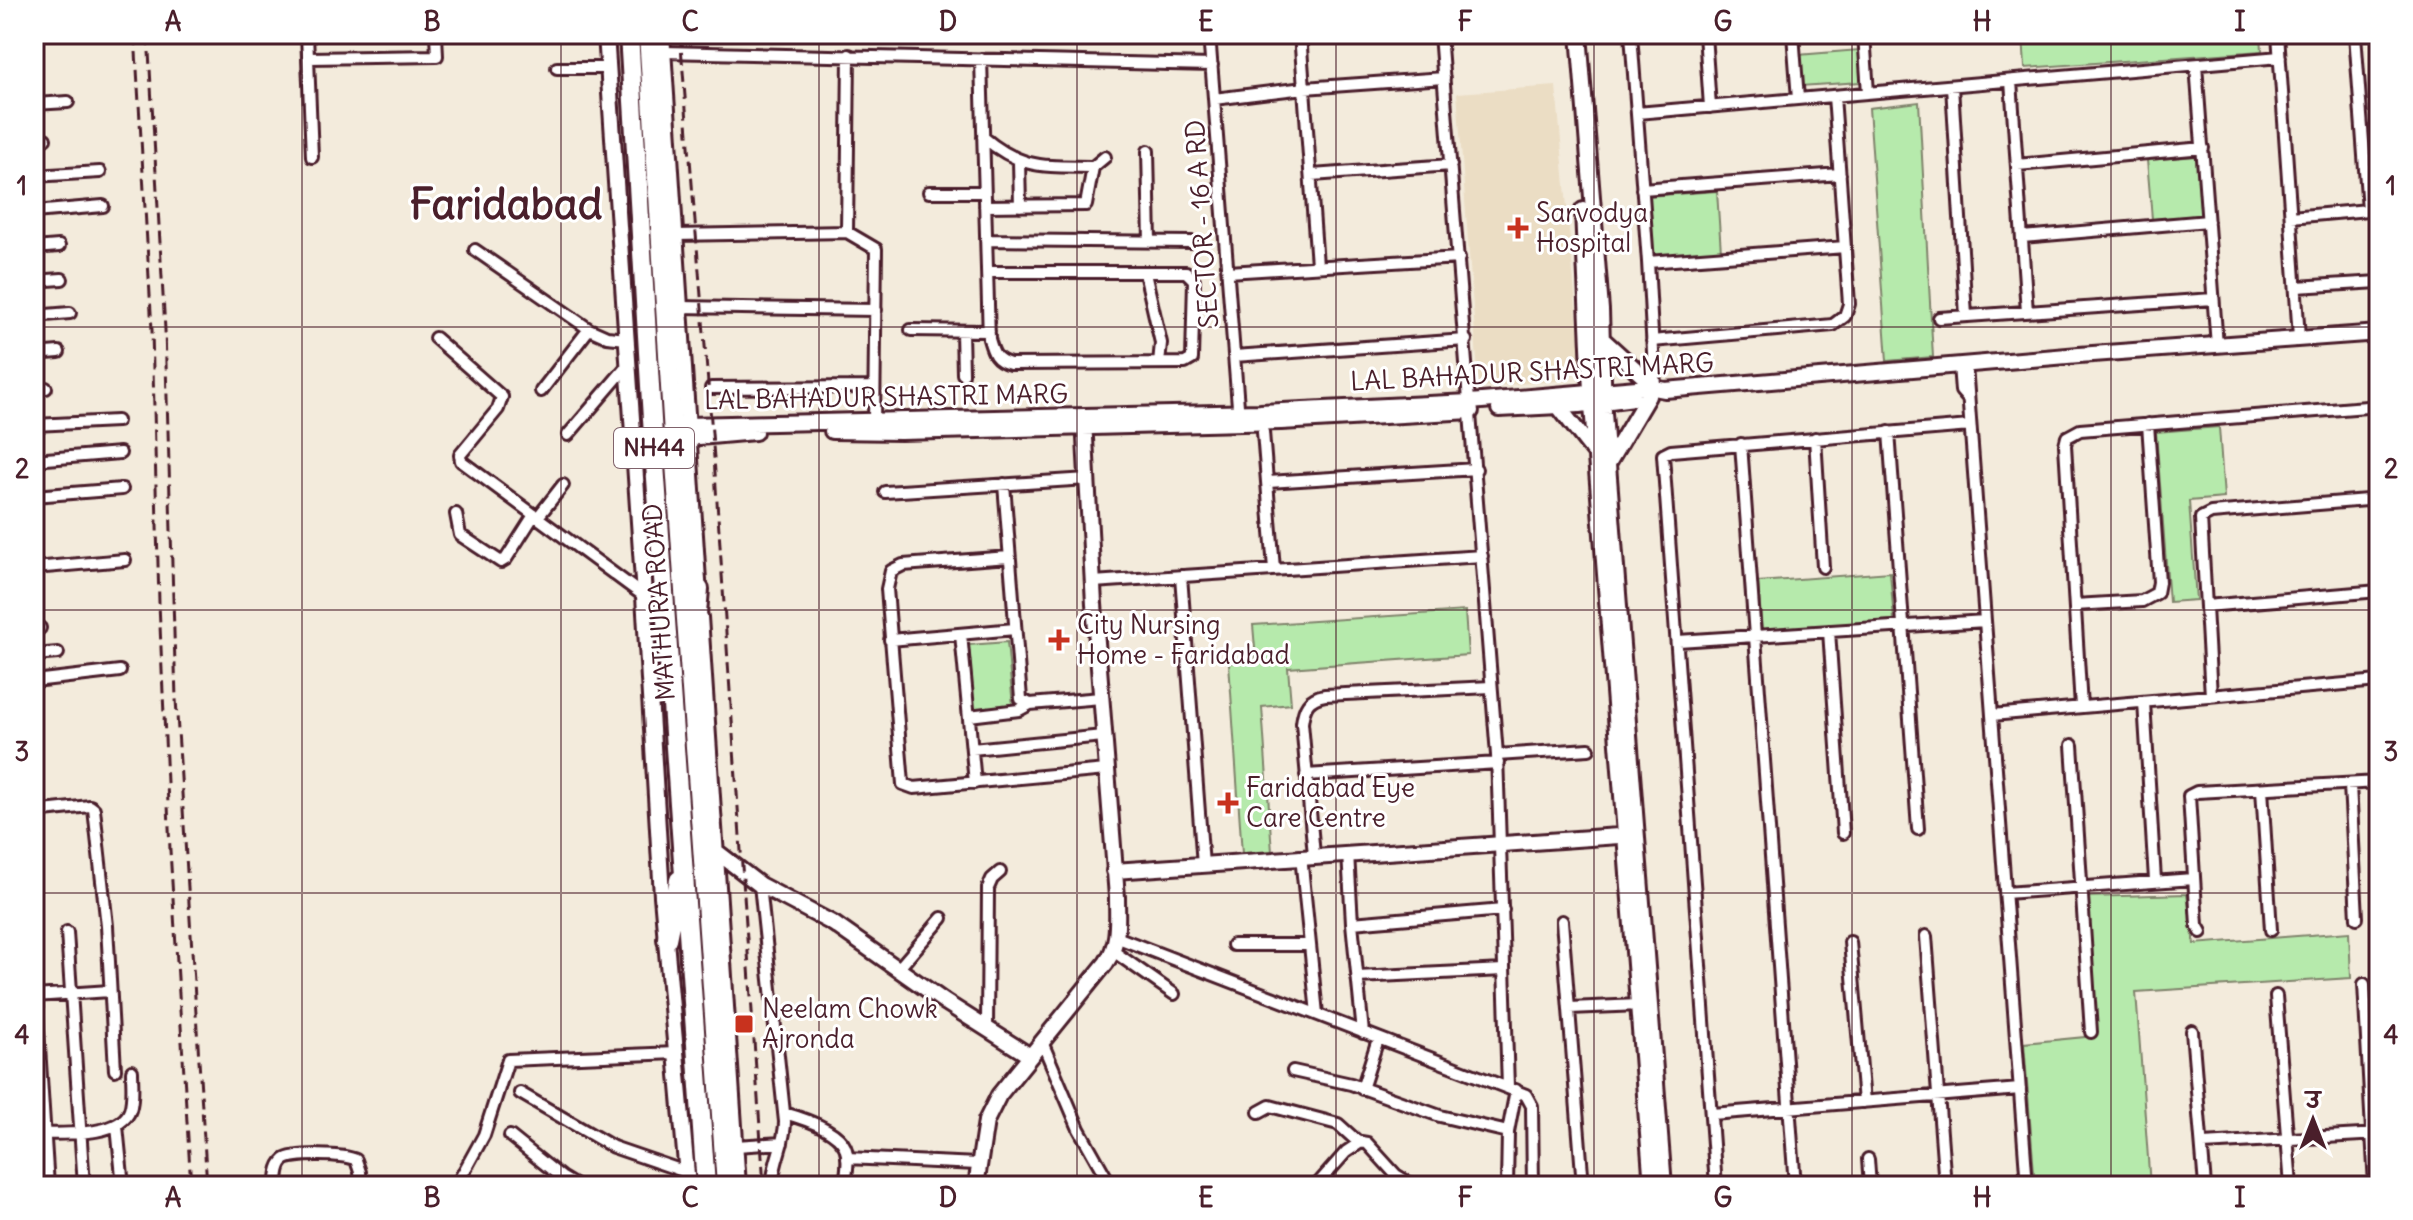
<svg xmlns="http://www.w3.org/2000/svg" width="2413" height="1220" viewBox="0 0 2413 1220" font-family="Delius,'Playpen Sans Deva',sans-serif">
  <rect width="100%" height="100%" fill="#f3ebdc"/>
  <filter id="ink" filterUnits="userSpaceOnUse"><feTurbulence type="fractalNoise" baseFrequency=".0125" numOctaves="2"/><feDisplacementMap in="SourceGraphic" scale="16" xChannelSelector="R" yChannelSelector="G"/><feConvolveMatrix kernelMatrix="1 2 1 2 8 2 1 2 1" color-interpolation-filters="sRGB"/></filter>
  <g filter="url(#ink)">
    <path fill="#ebddc4" d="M1556,86L1581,362L1569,380L1479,387L1457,93Z"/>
    <path fill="#b6eaac" stroke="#80846c" stroke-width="2" d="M2023,34H2261L2262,51L2025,68Z
      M1859,50L1861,82L1800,86L1798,55Z
      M1919,102L1933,357L1887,361L1869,108Z
      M2197,156L2202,215L2152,219L2147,160Z
      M1717,191L1721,252L1651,256L1647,196Z
      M2219,427L2224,498L2189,501L2196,600L2169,602L2156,432Z
      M1890,572L1894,620L1762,630L1758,582Z
      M1465,611L1468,655L1288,668L1291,704L1262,707L1272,852L1242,854L1229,663L1256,660L1253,625Z
      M1007,642L1013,706L974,709L969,645Z
      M2187,894L2194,944L2349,932L2351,978L2136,992L2150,1186H2035L2024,1043L2095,1036L2088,897Z"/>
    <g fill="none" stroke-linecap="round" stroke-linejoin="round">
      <defs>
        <path id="street" d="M307,34L312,157
          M1209,34L1239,419
          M1300,34L1317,265
          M1440,34L1497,755L1508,1087
          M1631,34L1648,262L1655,387
          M1705,34L1710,107
          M1793,34L1798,99
          M1864,34L1868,93
          M2278,34L2299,338
          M2355,34L2368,210
          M663,52L1212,65
          M309,58L437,56L436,34
          M981,59L989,339C993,353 995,360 1010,364L1185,363L1192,359L1194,280L1186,272H987
          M2196,65L2217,346
          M557,68H608
          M2011,81L2027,312
          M1952,86L1966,316
          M1214,99L1304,88L1444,78
          M34,104L68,102
          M1637,113L2280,57
          M983,137C1022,170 1044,166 1093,167
          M34,140L45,139
          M1148,151L1150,242
          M1019,161L1020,206
          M2017,165L2203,148
          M1312,175L1451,165
          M34,176L100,172
          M1642,189L1840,174
          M929,192H984
          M985,206L1086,205L1093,167L1105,157
          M34,212L103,206
          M2291,217L2379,209
          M847,232L849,55
          M675,235L847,232L876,249L874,425
          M2022,237L2208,221
          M986,240L1192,242
          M34,248L59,246
          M475,250L589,329L607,337L627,339
          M1648,262L1845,247
          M1228,272L1459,258
          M1145,273L1161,343L1159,363
          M34,281L62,279
          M2296,287L2379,282
          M679,307L876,310
          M34,316L70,313
          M1939,318L2213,299
          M911,330L989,331
          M962,331L963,374
          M435,338L502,397L498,409L460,455L461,461L644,596
          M1652,341L1833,325L1845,316L1849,304L1834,96
          M34,354L59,352
          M1234,356L1466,340
          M1959,365L1961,391L1968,399
          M1966,365L2027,1186
          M711,388L874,387
          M34,389L46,388
          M541,391L589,329
          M34,425L117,421
          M1263,432L1274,569
          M1889,432L1918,829
          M568,435L628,365
          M1815,438L1823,567
          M1741,444L1795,1186
          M34,460L120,453
          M1268,482L1476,469
          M1004,484L1021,699L1030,704L1101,698
          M885,492L1088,479
          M34,496L122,489
          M456,514L460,535L501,562L506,559L534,515
          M538,517L563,485
          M1009,557L903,565L891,571L887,589L903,784L914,788L1106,770
          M34,568L125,560
          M1181,576L1203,865
          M1093,582L1482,556
          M2075,605L2142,601L2157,593L2159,582L2148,424
          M2206,606L2379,591
          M34,629L40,628
          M1829,631L1843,833
          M961,634L975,783
          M890,640L1015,629
          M1678,641L1985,621
          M34,655L58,653
          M34,681L120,671
          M2211,696L2201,518L2211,513L2379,499
          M2144,702L2155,880
          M2081,707L2065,445L2067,437L2080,430L2379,406
          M1992,715L2379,681
          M969,716L1019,710L1030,704
          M2072,745L2091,1032
          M972,749L1103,736
          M1497,755L1589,749
          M1306,775L1498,763
          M2350,785L2357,918
          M2262,789L2271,930
          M34,812L90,806L94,809L107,926L115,1070
          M1348,853L1352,923L1363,1033
          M1314,855L1302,723C1304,707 1308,698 1325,695L1491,687
          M1301,856L1317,1014
          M760,885L785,1122C785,1143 774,1160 773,1180
          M2005,893L2193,879
          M1562,921L1583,1186
          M1352,923L1503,910
          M67,932L84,1186
          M2201,932L2197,925L2189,796L2197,792L2379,782
          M1926,936L1945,1186
          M1116,937L1526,1095L1532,1106L1533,1186
          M1850,942L1864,1102
          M1233,945H1310
          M1113,951L1174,994
          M899,968L942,918
          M34,969L48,1186
          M1357,977L1504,970
          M2364,984L2375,1186
          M34,996L110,991
          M2276,996L2291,1186
          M1570,1008L1639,1005
          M987,1029L988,888L992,879L1000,872
          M2192,1031L2205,1186
          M1042,1042L1079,1129L1111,1186
          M1293,1071L1351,1084L1440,1116L1508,1132
          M1362,1089L1378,1039
          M520,1093L613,1147L686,1172
          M1259,1112L1270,1106L1338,1124L1358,1142
          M784,1113C802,1118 837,1129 845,1147C850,1159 846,1174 845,1186
          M1712,1114L2020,1089
          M117,1126L123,1186
          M34,1134C58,1133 121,1138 130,1110C134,1099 132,1083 132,1071
          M510,1136L561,1177L576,1186
          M2203,1144L2379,1134
          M736,1146L782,1143
          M847,1158L978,1164
          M1868,1159L1870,1186
          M277,1186C277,1178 277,1166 284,1160C293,1153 345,1154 356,1160L360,1172L361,1186
          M456,1186L484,1135L508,1060L676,1053
          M1316,1186L1346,1152L1361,1142L1367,1143L1396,1175L1414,1186
          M1507,1186L1508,1132L1516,1090
          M1716,1186L1663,455L1671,451L1970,426"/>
        <path id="secondary" d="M606,34L644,596L662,896L688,1186
          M662,34L699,596
          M1579,34L1601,310L1604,413L1664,1186
          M1583,210L1591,392L1652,1186
          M1601,338L1655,387
          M1558,406L1598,457
          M1499,409L1579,405L1634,398
          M687,425L1260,412L1470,402L1649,387L1665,390L2079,355L2379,333
          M832,431L901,432L1281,422L1471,411
          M688,438L755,432
          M1609,462L1648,396
          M700,617L738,1186
          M717,852L760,885L834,924L945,1002L1030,1056
          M1114,871L1633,835
          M976,1186L986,1121L999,1095L1106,963C1120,943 1117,920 1117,897L1094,604L1084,420"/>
        <path id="highway" d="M629,34L653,436L706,1186
          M648,34L673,435L726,1186
          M696,626L699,589
          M667,939L679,880"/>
      </defs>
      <use href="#street" stroke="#4a1f2b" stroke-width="16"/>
      <use href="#secondary" stroke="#4a1f2b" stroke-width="20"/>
      <use href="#highway" stroke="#4a1f2b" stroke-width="24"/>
      <use href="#street" stroke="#fff" stroke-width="10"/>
      <use href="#secondary" stroke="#fff" stroke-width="14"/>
      <use href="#highway" stroke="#fff" stroke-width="18"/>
      <path stroke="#4a1f2b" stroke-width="3" stroke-dasharray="12 6" stroke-linecap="butt" d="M135,34L152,330L159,603L170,850L191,1186
        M148,34L165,330L176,699L207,1186
        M680,34L714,458L764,1186"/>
    </g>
  </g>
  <path fill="none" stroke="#4a1f2b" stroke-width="2" stroke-opacity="0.55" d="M302,34V1186M561,34V1186M819,34V1186M1077,34V1186M1336,34V1186M1594,34V1186M1852,34V1186M2111,34V1186M34,327H2379M34,610H2379M34,893H2379"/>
  <g fill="#c8321e" stroke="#fff" stroke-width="3">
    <path d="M1514 216h8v8h8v8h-8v8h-8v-8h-8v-8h8z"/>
    <path d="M1055 628h8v8h8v8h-8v8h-8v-8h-8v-8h8z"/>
    <path d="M1224 791h8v8h8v8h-8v8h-8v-8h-8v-8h8z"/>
    <rect x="734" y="1014" width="20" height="20" rx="4"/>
  </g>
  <g text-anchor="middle" stroke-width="6" stroke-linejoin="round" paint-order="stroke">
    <rect fill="#fff" stroke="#80626b" stroke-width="2" x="614" y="428" width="80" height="40" rx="6"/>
    <g font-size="24" font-weight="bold" fill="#4a1f2b">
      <text x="654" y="456">NH44</text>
    </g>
    <g font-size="26" fill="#4a1f2b" stroke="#fff" text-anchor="start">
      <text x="1536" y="222">Sarvodya<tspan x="1536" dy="30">Hospital</tspan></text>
      <text x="1077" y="634">City Nursing<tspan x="1077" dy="30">Home - Faridabad</tspan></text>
      <text x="1246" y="797">Faridabad Eye<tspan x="1246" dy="30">Care Centre</tspan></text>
      <text x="762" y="1018">Neelam Chowk<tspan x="762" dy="30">Ajronda</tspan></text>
    </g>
    <g font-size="26" fill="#4a1f2b" stroke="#fff">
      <text transform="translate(1202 224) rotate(-94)" y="9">SECTOR - 16 A RD</text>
      <text transform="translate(1532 372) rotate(-3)" y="9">LAL BAHADUR SHASTRI MARG</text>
      <text transform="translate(886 397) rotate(-1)" y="9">LAL BAHADUR SHASTRI MARG</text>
      <text transform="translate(659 602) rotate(-94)" y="9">MATHURA ROAD</text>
    </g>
    <g font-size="42" font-weight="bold" fill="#4a1f2b" stroke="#fff">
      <text x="506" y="219">Faridabad</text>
    </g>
  </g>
  <rect width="2413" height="1220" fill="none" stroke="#fff" stroke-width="88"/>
  <g transform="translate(2313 1120)" stroke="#ffffff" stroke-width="6" paint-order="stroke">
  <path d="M0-6L14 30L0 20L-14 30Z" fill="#4a1f2b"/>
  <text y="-12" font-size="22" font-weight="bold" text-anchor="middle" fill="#4a1f2b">उ</text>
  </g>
  <rect x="44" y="44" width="2325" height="1132" fill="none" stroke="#4a1f2b" stroke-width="3"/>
  <g font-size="26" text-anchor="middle" font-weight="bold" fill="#4a1f2b">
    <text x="173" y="31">A</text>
    <text x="432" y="31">B</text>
    <text x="690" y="31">C</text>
    <text x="948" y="31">D</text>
    <text x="1206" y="31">E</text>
    <text x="1465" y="31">F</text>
    <text x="1723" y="31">G</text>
    <text x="1982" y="31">H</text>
    <text x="2240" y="31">I</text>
    <text x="22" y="195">1</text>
    <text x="2391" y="195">1</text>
    <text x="22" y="478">2</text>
    <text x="2391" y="478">2</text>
    <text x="22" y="761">3</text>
    <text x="2391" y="761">3</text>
    <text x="22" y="1044">4</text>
    <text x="2391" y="1044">4</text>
    <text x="173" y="1207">A</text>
    <text x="432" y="1207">B</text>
    <text x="690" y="1207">C</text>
    <text x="948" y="1207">D</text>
    <text x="1206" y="1207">E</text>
    <text x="1465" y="1207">F</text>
    <text x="1723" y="1207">G</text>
    <text x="1982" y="1207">H</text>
    <text x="2240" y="1207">I</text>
  </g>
</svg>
